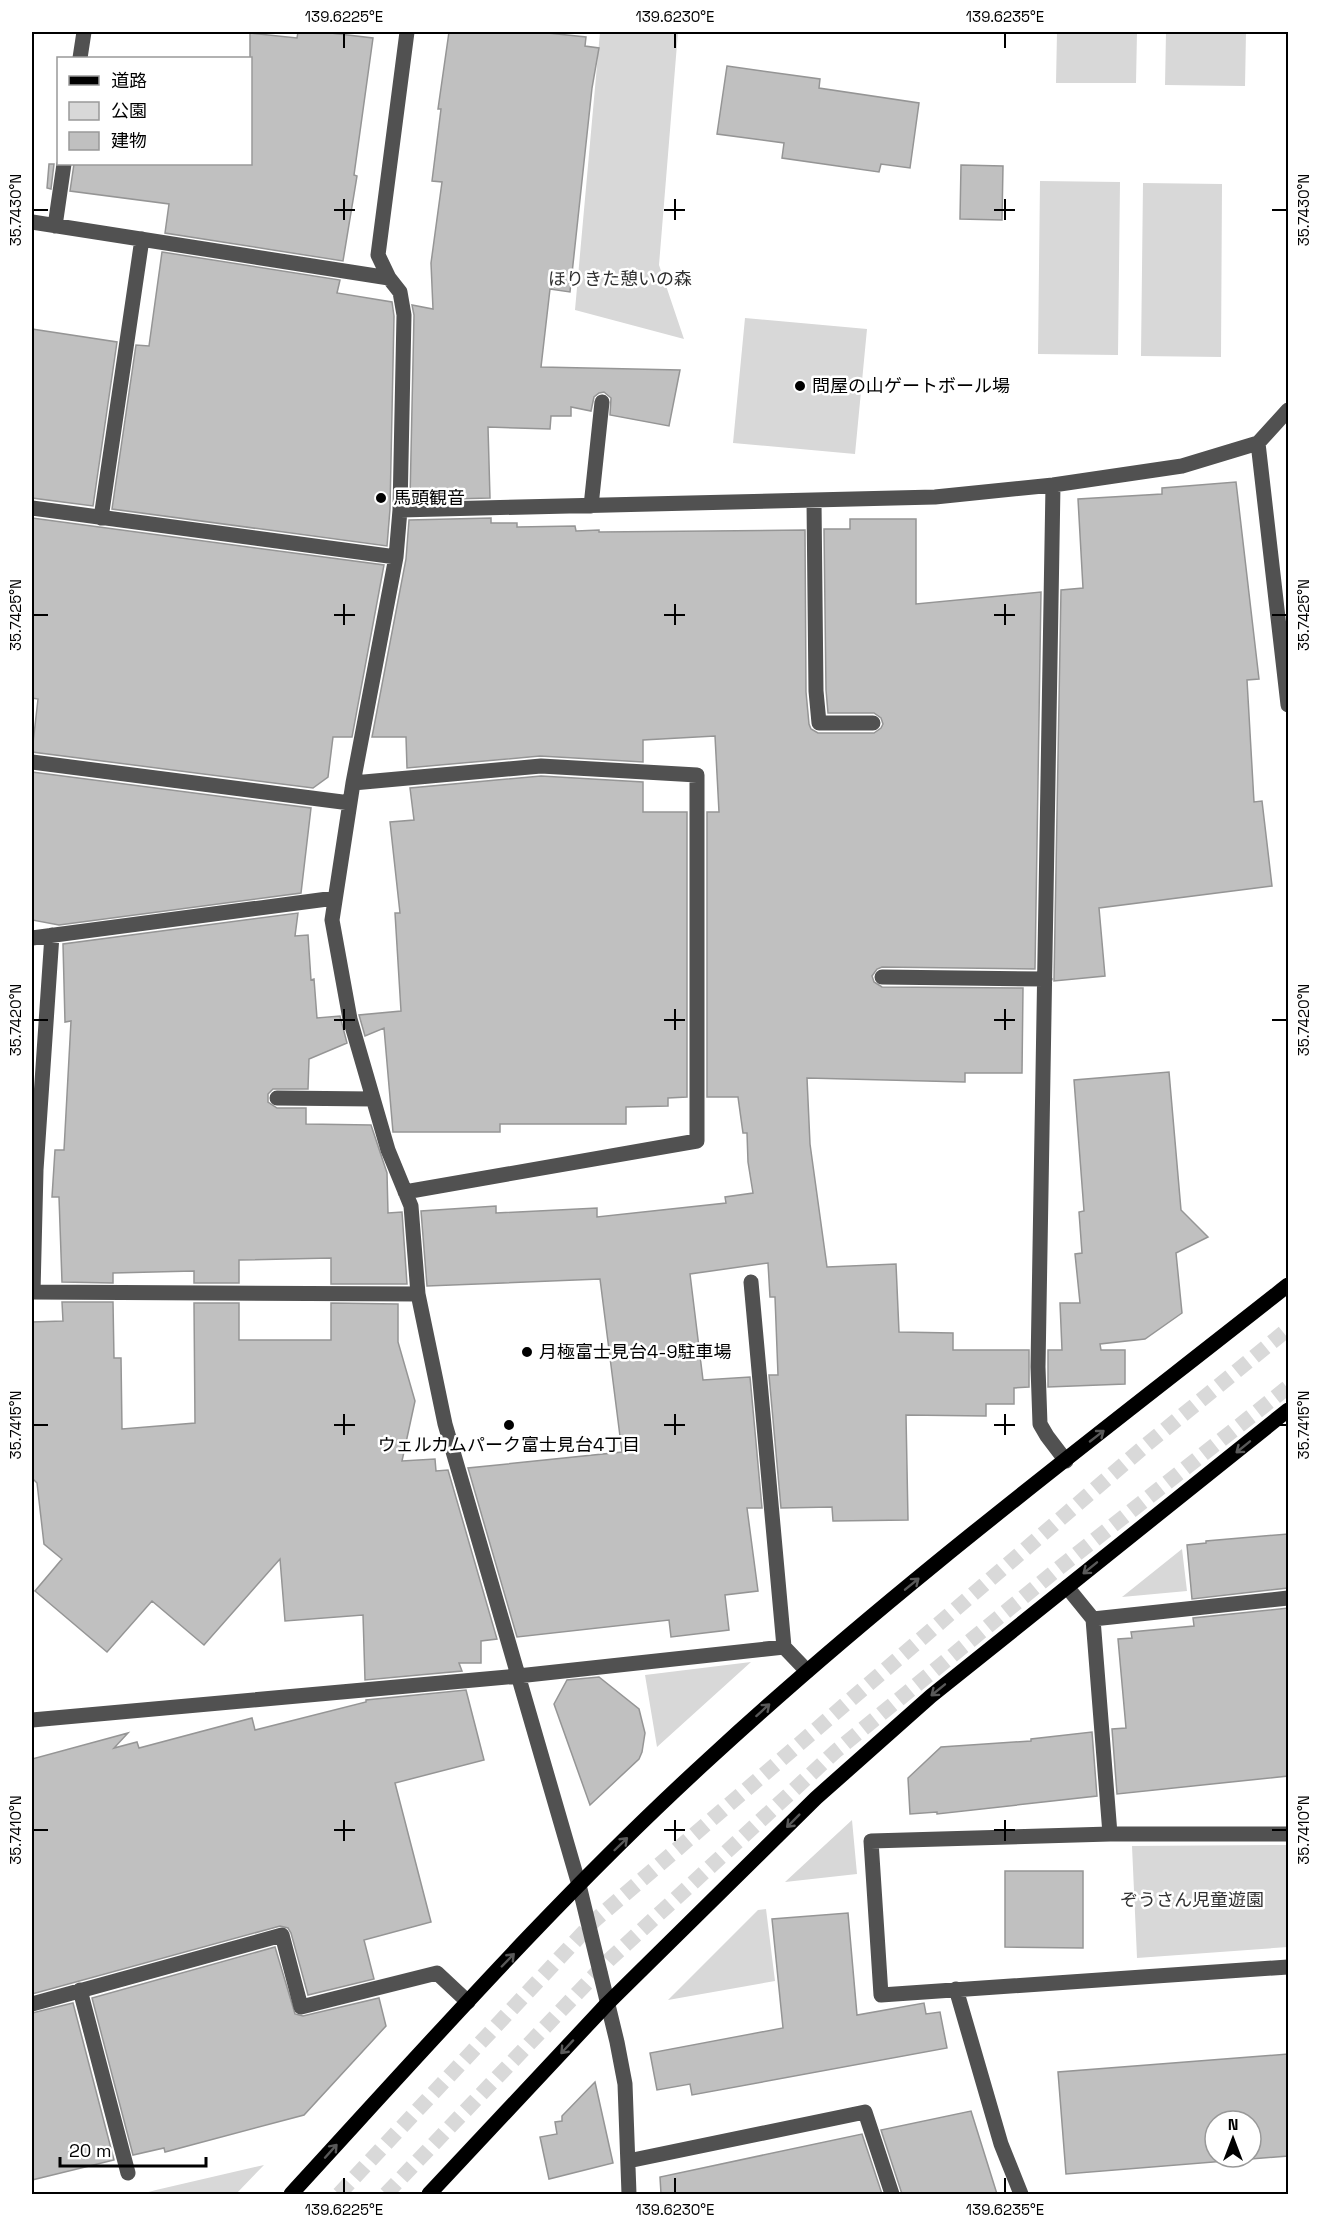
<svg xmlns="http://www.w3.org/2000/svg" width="1320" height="2226" viewBox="0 0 1320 2226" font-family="'Space Grotesk','Noto Sans JP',sans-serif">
  <rect width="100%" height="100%" fill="#fff"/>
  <path fill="#d8d8d8" d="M600,32H678L659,265L684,339L575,310Z
    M1057,32H1137L1136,83H1056Z
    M1166,32H1246L1245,86L1165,85Z
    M1040,181L1120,182L1118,355L1038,354Z
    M1143,183L1222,184L1221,357L1141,356Z
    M745,318L867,329L855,454L733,443Z
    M1182,1549L1187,1591L1122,1597Z
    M751,1662L657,1747L645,1675Z
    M852,1820L857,1874L785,1882Z
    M1288,1845V1947L1137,1958L1132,1846Z
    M766,1909L775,1981L668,2000L758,1910Z
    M264,2165L236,2194H141L156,2190Z"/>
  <path fill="#c0c0c0" stroke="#959595" stroke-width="1.5" fill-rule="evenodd" d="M298,32H322L373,38L354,175L357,176L343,261L165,233L169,204L70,191L74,164H250V33L297,38Z
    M449,32H538L586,37L585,46L599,48L592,88L570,292L550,289L541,367L680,370L669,426L610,415L611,398L604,392L599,393L594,397L591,411L571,407V416H551L550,429L488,427L490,498L410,500L414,315L412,305L433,309L431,263L442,182L432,181L441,109H438Z
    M727,66L820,79L819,88L919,103L910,168L881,164L879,172L782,158L784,143L717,134Z
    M49,164H54L51,189L47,188Z
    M961,165L1003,166L1002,220L960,219Z
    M162,252L340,280L337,293L392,302L394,316L390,509L387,546L112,509L136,345L149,346Z
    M32,329L117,342L93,506L32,498Z
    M1236,482L1259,679L1247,680L1254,802L1262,801L1272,886L1099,908L1105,976L1054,981L1061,590L1083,588L1078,499L1162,494V488Z
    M32,518L384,565L352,737H333L328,777L313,788L32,752L38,699L32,698Z
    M491,518V523H517V527L575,526L576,531L599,530V532L805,530L806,692L809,724L811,729L818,733H874L881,728L883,724L881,718L874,713H828L826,690L824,529H850V519H916V604L1041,592L1035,969L882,967L877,969L872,976L874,982L882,987L1023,988L1022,1073H965V1082L807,1078L810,1144L827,1267L896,1264L899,1332L953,1333V1350H1029V1387L1014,1388V1404H986V1416L906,1415L908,1520L833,1521L832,1507L781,1508L769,1375H778L775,1297H770L768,1263L690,1274L703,1380L750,1377L762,1508H747L758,1591L725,1595L729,1630L671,1637L669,1620L517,1637L468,1468L622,1452L600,1279L427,1286L421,1211L496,1206V1213L597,1208V1217L726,1203L725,1197L753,1193L748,1162L747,1133H743L738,1097H707V812H719L715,736L643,740V762L540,756L407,768L406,737H372L406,559L409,520Z
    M32,772L311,808L301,893L59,925L32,920Z
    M541,776L643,782V812H687V1097L668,1098V1106L626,1107V1124H500V1132H393L384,1028L365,1036L359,1015L401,1011L395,913H400L390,822L414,820L410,788Z
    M298,913L295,936L308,935L311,980L314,979L317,1018L340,1016L347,1043L309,1059L308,1089H273L268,1094V1102L277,1108H306V1124L371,1125L387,1173L388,1213L402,1212L407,1284H331V1258L239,1260V1283H194V1271L113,1273V1283L62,1282L59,1197H52L55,1150H64L71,1021L65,1022L63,944Z
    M1169,1072L1181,1210L1208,1237L1176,1253L1182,1313L1145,1339L1100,1344L1101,1350H1125V1384L1048,1387V1350H1062L1060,1303H1080L1075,1254L1082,1253L1079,1212L1084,1211L1074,1080Z
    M62,1302H113L114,1358H121L122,1429L195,1423L194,1303H239V1340H331V1303L398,1304V1342L415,1401L402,1461L435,1459L436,1471L448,1470L497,1639L481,1641V1663H459L462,1671L365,1680L363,1615L285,1621L280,1559L204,1645L152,1601L107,1652L35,1591L62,1559L44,1544L37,1483L32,1478V1322L63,1321Z
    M1288,1534V1588L1192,1599L1187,1545L1206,1543V1541Z
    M1288,1608V1776L1117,1794L1112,1729L1126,1728L1118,1639L1132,1638L1131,1632L1194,1626L1193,1618Z
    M599,1677L639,1709L645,1733L642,1752L639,1759L590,1805L554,1704L567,1680Z
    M466,1690L484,1760L395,1783L431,1922L364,1940L374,1979L308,1995L291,1933L288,1928L280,1926L32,1994V1759L128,1733L114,1748L137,1742L139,1748L252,1718L255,1730L366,1702V1700Z
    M1092,1732L1097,1796L937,1814V1812L910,1814L908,1778L941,1747L1031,1741V1739Z
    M1005,1871H1083V1948L1005,1947Z
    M848,1913L857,2015L924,2003L926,2014L940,2012L947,2048L692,2095L690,2084L657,2090L650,2053L783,2028L772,1919Z
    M275,1947L295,2014L303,2016L379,1998L386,2026L304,2115L165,2152L164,2148L133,2155L92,1998Z
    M73,2003L114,2160L32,2180V2013Z
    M1288,2054V2156L1066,2174L1058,2072ZM1215,2121H1251V2157H1215Z
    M595,2082L613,2163L549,2179L540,2137L557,2134L555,2122L562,2121V2116Z
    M971,2111L997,2194H902L881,2130Z
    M862,2134L882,2194H661L660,2177Z"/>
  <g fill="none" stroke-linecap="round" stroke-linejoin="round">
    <path stroke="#d9d9d9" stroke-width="15" stroke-dasharray="15 8" stroke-linecap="butt" d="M339,2194L595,1920L1146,1445L1288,1329
      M386,2194L609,1960L836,1751L1054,1572L1288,1387"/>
    <path stroke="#515151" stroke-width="15" d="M407,32L378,255L389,278L400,292L404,315L400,510L396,557L353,783L332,920L350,1019L388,1150L411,1206L418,1294L445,1424L579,1885L617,2042L625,2084L629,2194
      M80,58L84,32
      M32,222L389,278
      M55,226L64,164
      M1258,443L1288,705
      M1053,485L1038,1367L1040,1424L1047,1436L1066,1461
      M814,501L816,691L819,723H873
      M591,506L602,402
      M32,508L396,557
      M400,510L935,497L1053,485L1182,466L1258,443L1288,410
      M101,518L142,239
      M32,762L350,803
      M353,783L541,766L697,775V1141L405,1192
      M32,938L335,898
      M882,977L1045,979
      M277,1098L373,1099
      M32,1292L418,1294
      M33,1292L36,1170L52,935
      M1067,1587L1093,1619L1288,1598
      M1093,1619L1110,1834
      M784,1647L807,1671
      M32,1720L518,1676L784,1647L751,1282
      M1288,1834H1110L871,1841L881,1995L1288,1967
      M956,1989L1001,2144L1021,2194
      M80,1990L128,2173
      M32,2004L282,1935L301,2007L437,1973L468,2002
      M628,2161L865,2112L892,2194"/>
    <path stroke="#000" stroke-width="15" d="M291,2194C427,2046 561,1894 710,1758C893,1589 1093,1439 1288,1285
      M429,2194L607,2004L816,1798L931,1696L1288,1410"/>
  </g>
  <defs><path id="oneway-shaft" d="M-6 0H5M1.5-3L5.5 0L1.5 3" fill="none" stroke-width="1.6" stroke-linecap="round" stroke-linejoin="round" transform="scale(1.5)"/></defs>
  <g stroke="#595959">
    <use href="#oneway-shaft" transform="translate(1097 1436) rotate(-38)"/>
    <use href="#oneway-shaft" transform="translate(1243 1447) rotate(141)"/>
    <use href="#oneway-shaft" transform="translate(1090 1568) rotate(141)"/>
    <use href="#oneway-shaft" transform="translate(912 1584) rotate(-39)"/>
    <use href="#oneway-shaft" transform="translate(938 1690) rotate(141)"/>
    <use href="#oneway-shaft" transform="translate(763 1710) rotate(-42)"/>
    <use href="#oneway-shaft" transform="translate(793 1821) rotate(135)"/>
    <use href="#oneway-shaft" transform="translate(621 1844) rotate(-44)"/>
    <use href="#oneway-shaft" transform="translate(508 1960) rotate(-46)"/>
    <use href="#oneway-shaft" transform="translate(567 2047) rotate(133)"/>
    <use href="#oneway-shaft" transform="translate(331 2151) rotate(-48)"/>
  </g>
  <path fill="none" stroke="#000" stroke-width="2" d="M344,33V48M675,33V48M1005,33V48M344,199V220M675,199V220M1005,199V220M33,210H48M334,210H355M664,210H685M994,210H1015M1272,210H1287M344,604V625M675,604V625M1005,604V625M33,615H48M334,615H355M664,615H685M994,615H1015M1272,615H1287M344,1009V1030M675,1009V1030M1005,1009V1030M33,1020H48M334,1020H355M664,1020H685M994,1020H1015M1272,1020H1287M344,1414V1435M675,1414V1435M1005,1414V1435M33,1425H48M334,1425H355M664,1425H685M994,1425H1015M1272,1425H1287M344,1820V1841M675,1820V1841M1005,1820V1841M33,1830H48M334,1830H355M664,1830H685M994,1830H1015M1272,1830H1287M344,2178V2193M675,2178V2193M1005,2178V2193"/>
  <g fill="#000" stroke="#fff" stroke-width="2">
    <circle cx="800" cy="386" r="6"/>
    <circle cx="381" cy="498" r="6"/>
    <circle cx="527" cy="1352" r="6"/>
    <circle cx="509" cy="1425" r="6"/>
  </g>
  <g text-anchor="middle" stroke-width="5" stroke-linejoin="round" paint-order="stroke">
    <g font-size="18" fill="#2f2f2f" stroke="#fff">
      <text x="620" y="285">ほりきた憩いの森</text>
      <text x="1192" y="1906">ぞうさん児童遊園</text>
    </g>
    <g font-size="18" fill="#000" stroke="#fff" text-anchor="start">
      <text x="812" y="392">問屋の山ゲートボール場</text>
      <text x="393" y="504">馬頭観音</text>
      <text x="539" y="1358">月極富士見台4-9駐車場</text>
      <text x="509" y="1451" text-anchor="middle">ウェルカムパーク富士見台4丁目</text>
    </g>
  </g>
  <rect width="1320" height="2226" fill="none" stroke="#ffffff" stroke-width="66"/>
  <rect x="57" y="57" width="195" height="108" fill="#ffffff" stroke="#999999" stroke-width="1.5"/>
  <rect x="69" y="76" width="30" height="9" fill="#000000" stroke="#999999" stroke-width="1.5"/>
  <text x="111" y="87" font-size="18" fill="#000000">道路</text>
  <rect x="69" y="102" width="30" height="18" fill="#d8d8d8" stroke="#999999" stroke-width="1.5"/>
  <text x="111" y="117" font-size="18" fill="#000000">公園</text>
  <rect x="69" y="132" width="30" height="18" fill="#c0c0c0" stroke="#999999" stroke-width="1.5"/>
  <text x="111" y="147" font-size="18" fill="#000000">建物</text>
  <g transform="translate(1233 2139)"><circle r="28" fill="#ffffff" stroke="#999999" stroke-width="1.5"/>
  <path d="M0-4.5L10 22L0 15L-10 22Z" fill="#000000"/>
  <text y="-9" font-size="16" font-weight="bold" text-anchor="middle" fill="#000000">N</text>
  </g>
  <path d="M60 2157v9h146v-9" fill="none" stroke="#000000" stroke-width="3"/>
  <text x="69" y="2157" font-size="18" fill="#000000" stroke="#ffffff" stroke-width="4.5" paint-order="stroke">20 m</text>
  <rect x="33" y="33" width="1254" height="2160" fill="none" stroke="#000" stroke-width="2"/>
  <g font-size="15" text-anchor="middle" fill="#000">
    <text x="344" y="22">139.6225°E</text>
    <text x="675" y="22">139.6230°E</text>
    <text x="1005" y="22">139.6235°E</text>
    <text transform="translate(16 210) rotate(-90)" y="5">35.7430°N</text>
    <text transform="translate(1304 210) rotate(-90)" y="5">35.7430°N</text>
    <text transform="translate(16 615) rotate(-90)" y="5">35.7425°N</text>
    <text transform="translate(1304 615) rotate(-90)" y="5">35.7425°N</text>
    <text transform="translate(16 1020) rotate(-90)" y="5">35.7420°N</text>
    <text transform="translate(1304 1020) rotate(-90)" y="5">35.7420°N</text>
    <text transform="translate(16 1425) rotate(-90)" y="5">35.7415°N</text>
    <text transform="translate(1304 1425) rotate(-90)" y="5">35.7415°N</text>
    <text transform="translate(16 1830) rotate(-90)" y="5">35.7410°N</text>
    <text transform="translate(1304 1830) rotate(-90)" y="5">35.7410°N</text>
    <text x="344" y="2215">139.6225°E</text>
    <text x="675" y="2215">139.6230°E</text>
    <text x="1005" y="2215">139.6235°E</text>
  </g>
</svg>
